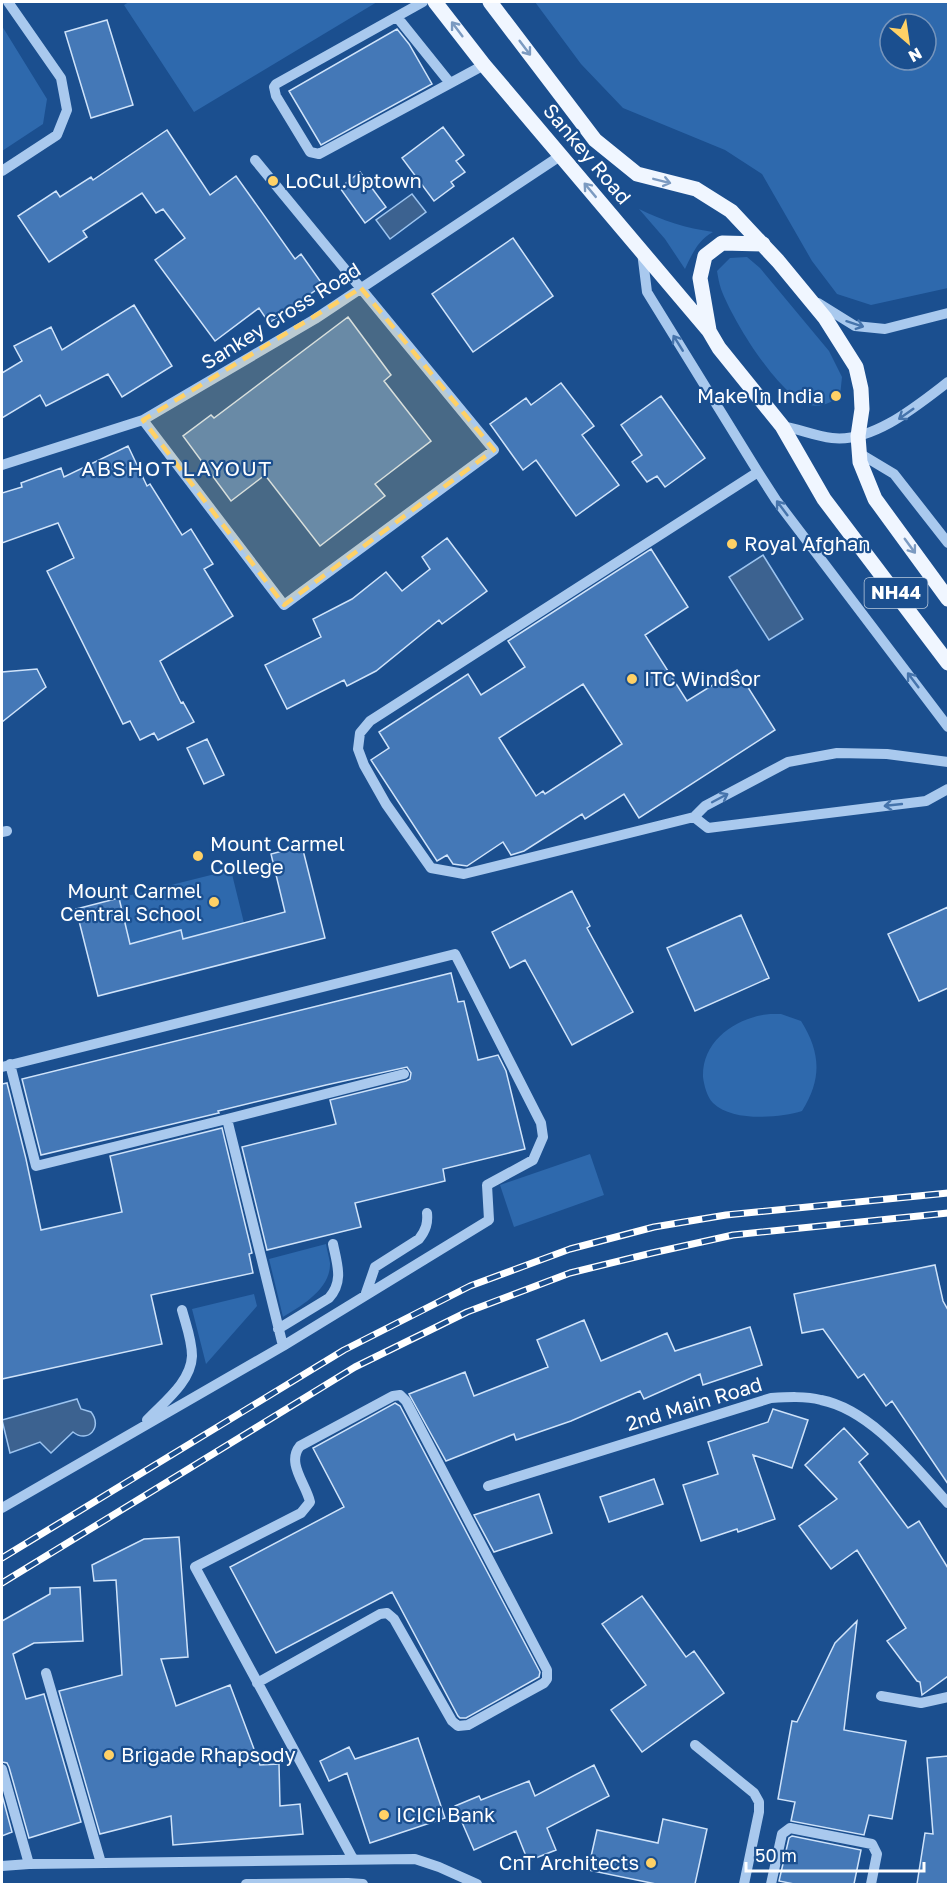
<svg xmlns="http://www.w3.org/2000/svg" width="950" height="1886" viewBox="0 0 950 1886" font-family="'Golos Text',sans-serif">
  <rect width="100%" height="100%" fill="#1b4f8f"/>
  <path fill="#2e69ad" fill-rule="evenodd" d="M129,2H377L194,112L124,5Z
    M535,2H948V288L871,305L837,294L812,261L762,174L725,150L623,108L581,64ZM890,24H926V60H890Z
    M2,26L47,99L43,124L2,151Z
    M639,209C663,221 686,228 713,232C698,240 692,254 685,269L665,239Z
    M747,257L760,268L829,351L842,377L840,396C832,402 821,408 810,405C779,397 732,319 721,289C719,283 718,277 717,271L730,258Z
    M231,870L244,923L183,939L181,930L130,944L119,898Z
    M770,1014H781L801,1021C821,1053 822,1079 802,1111C779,1118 732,1122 713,1103C707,1097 704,1085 703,1077C702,1040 737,1017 770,1014Z
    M590,1154L604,1195L514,1227L500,1185Z
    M326,1244C327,1250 329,1257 330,1263C331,1289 301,1306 283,1317L269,1259Z
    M254,1294L257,1306L206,1364L192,1309Z"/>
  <path fill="#3c6290" stroke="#9cc4f0" stroke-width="1.5" d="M412,194L426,212L390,239L376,220Z
    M763,555L803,619L769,640L729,577Z
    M77,1399L81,1409L91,1412C103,1427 88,1444 73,1432L51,1453L40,1442L10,1453L2,1420Z"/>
  <path fill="#4478b7" stroke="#cfe3fa" stroke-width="1.5" fill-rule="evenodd" d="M107,20L133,105L91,118L65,32Z
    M397,29L409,44L432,84L321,145L289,91Z
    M443,127L464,155L456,161L465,172L451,182L454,186L434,201L402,158Z
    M167,130L210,195L236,176L295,259L301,254L323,285L269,323L259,308L215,341L155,260L185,238L163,209L156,213L142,193L83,231L87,237L49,262L18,216L56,191L60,197L91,177L93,180Z
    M360,172L386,207L365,223L340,188Z
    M513,238L553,296L473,352L432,294Z
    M134,305L172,366L122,397L108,374L46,406L40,395L2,418V373L22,361L14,346L51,327L62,350Z
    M348,317L391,375L384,381L431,441L375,484L385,496L320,546L265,475L231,501L183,436L211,415L214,418Z
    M561,383L594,426L582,435L619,485L576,516L536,460L523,470L490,424L526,398L531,405Z
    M661,396L705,458L665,487L657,476L647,482L632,462L642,455L621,425Z
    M128,446L147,486L150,484L182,535L191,529L213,564L204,569L233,616L160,661L181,703L183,702L194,722L158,740L154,733L140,740L130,721L123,724L47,571L74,558L58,523L2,543V493L22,487L21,483L61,468L64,477Z
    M447,538L487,591L442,624L439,620L376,671L347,686L344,680L287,709L265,665L321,637L313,619L352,599L386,572L402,591L430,569L422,557Z
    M651,549L688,607L645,635L687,701L737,670L775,730L639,818L624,794L585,819L582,814L524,851L511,855L503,842L467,866L453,864L447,855L437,861L371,760L389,748L379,732L468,674L481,695L525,667L508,641ZM583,684L622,744L545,794L543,791L536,796L499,738Z
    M37,669L46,687L2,722V672Z
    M207,739L224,775L204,784L187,748Z
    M302,846L325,938L98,996L76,909L119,898L130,944L181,930L183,939L285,912L271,854Z
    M572,891L590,926L587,928L633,1012L572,1045L525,960L510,968L492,932Z
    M948,907V988L919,1001L888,934Z
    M741,915L769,978L695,1011L667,948Z
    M451,973L458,1002L464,1001L478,1060L498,1055L506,1071L525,1149L443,1169L445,1181L355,1203L361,1227L267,1250L242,1147L336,1124L330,1100L406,1081L410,1079L411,1073L407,1067L326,1085L218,1111L219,1113L41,1155L22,1079Z
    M7,1083L26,1159L41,1230L122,1212L110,1156L222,1128L252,1253L249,1254L253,1273L151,1295L162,1344L2,1379V1084Z
    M935,1265L943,1301L948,1310V1484L892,1401L886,1406L864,1374L858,1378L823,1329L802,1333L794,1294Z
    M584,1320L601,1361L667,1333L675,1351L750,1327L762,1365L703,1385L700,1374L644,1399L640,1391L571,1421L516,1440L514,1434L446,1461L409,1394L465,1372L474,1396L548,1367L537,1340Z
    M395,1403L400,1406L540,1672L539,1677L466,1718H460L458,1716L392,1592L276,1653L230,1567L344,1507L313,1448Z
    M773,1409L808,1420L792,1468L753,1455L775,1519L738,1532L737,1529L701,1541L683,1485L718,1474L708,1442L768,1422Z
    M844,1428L868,1454L859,1462L908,1528L919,1521L948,1568V1676L922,1695L920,1682L917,1681L887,1641L906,1628L857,1550L831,1569L799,1526L837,1499L805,1465Z
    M654,1479L663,1504L609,1522L600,1497Z
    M539,1494L552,1533L494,1552L474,1515Z
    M179,1537L188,1657L161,1659L176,1706L230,1685L260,1765L279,1764L280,1806L300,1804L303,1834L173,1845L171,1816L100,1834L59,1691L122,1675L116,1580L94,1581L92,1565L144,1539Z
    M80,1587L83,1641L34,1643L13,1654L26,1699L44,1694L81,1822L29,1838L9,1767L7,1763L2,1762V1621L50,1594V1588Z
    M642,1596L686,1657L694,1651L724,1693L642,1752L611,1710L646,1685L602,1624Z
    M857,1621L844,1730L906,1741L892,1819L869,1815L864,1835L791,1821L795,1802L778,1799L792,1721L797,1722L835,1643Z
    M418,1738L445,1818L370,1843L347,1773L329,1781L320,1761L349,1747L355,1759Z
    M948,1756V1884H917L925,1833L933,1834L927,1758Z
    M594,1765L609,1796L547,1828L556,1850L528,1861L516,1831L474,1850L455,1806L479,1796L481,1800L529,1781L535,1796Z
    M2,1795L12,1832L2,1836Z
    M663,1819L707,1829L695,1884H656L588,1870L597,1830L658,1843Z
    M792,1836L861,1850L854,1884H794L779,1881L789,1838Z"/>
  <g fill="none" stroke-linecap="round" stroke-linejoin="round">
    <path stroke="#a9c9ee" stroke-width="10" d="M423,2L276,84L274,87L276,96L310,152L319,154L484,65
      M397,17L450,83
      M2,171L57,135L67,110L61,78L8,2
      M642,252L647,292L758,472L776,500L948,727
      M818,303L855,326L885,329L948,313
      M143,420L284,605L494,450L255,160
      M782,426C799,429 815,436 832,438C873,443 918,405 948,382
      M859,453L894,474L948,543
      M2,465L143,420L315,319L560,156
      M948,762L887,754L837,753L788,762L705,806L694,817L708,828L926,801L948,789
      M694,817L464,874L431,868L386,804L364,765L358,749L360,733L370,721L758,472
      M2,832L7,831
      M10,1064L36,1166L227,1119
      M2,1067L455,954L541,1123L543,1137L533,1160L487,1185L489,1220L283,1346L2,1508
      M366,1293L375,1267L419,1239C426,1230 428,1223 427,1213
      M278,1329L329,1298C344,1281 337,1264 333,1244
      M283,1346L227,1119L404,1074
      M147,1420C164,1402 191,1382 192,1356C192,1340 186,1325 182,1310
      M488,1486L771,1398C788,1397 805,1396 821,1400C872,1410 915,1467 948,1503
      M46,1673L101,1863
      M257,1683L380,1614L387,1613L394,1619L452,1721L458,1726L468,1725L544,1683L547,1679V1670L406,1401L400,1395L393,1396L300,1446C286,1463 306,1484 310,1502L301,1513L195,1567L353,1859
      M881,1696L921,1703L948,1697
      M695,1745L754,1793L759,1802V1812L744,1884
      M2,1769L29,1864
      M2,1866L29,1864L415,1859L439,1867L477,1884
      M246,1884L348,1883L363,1884
      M771,1884L782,1834L790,1828L872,1844L877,1854L871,1884"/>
    <path stroke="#f0f6ff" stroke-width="15" d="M435,2L484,65L709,331L719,348L782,426L824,499L948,663
      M490,2L595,140L637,174L696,189L731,211L778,261L825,318L856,367L861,389L862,409L858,436L860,462L875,499L948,599
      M709,330L700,278L705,256L722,243L763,244"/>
    <defs>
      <path id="rail" d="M2,1558L344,1350L470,1286L570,1249L654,1227L726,1215L948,1193
        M2,1583L355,1367L467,1312L570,1273L652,1253L733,1235L948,1213"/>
    </defs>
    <use href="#rail" stroke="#fff" stroke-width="7"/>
    <use href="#rail" stroke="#1b4f8f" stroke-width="4.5" stroke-dasharray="14" stroke-linecap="butt"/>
  </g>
  <defs><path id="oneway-shaft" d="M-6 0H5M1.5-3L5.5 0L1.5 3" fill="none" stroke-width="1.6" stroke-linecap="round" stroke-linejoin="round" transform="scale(1.5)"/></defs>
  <g stroke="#7b9ac1">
    <use href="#oneway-shaft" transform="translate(457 29) rotate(-127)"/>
    <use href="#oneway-shaft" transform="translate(525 48) rotate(53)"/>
    <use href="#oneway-shaft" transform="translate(662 181) rotate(14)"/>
    <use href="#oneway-shaft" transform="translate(590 190) rotate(-130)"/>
    <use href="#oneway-shaft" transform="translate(910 546) rotate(54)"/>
  </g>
  <g stroke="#4674ac">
    <use href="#oneway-shaft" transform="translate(855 324) rotate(18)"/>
    <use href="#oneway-shaft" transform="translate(678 343) rotate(-122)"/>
    <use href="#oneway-shaft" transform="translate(906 414) rotate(145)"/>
    <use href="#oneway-shaft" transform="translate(782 508) rotate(-127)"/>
    <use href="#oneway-shaft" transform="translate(913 680) rotate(-127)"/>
    <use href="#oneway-shaft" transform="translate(720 798) rotate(-28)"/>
    <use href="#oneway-shaft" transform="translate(893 805) rotate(174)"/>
  </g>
  <path fill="#ffd166" fill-opacity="0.2" stroke="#ffd166" stroke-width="4.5" stroke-dasharray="12 8" stroke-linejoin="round" d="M361,288L494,450L284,605L143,420Z"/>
  <g fill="#ffd166" stroke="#1b4f8f" stroke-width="2">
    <circle cx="273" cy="181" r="6"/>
    <circle cx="836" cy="396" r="6"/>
    <circle cx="732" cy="544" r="6"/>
    <circle cx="632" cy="679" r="6"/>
    <circle cx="198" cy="856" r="6"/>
    <circle cx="214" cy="902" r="6"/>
    <circle cx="109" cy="1755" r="6"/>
    <circle cx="384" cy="1815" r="6"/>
    <circle cx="651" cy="1863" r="6"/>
  </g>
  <g text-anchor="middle" stroke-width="4.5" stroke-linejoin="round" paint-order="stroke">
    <rect fill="#1b4f8f" stroke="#bbcadd" stroke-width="1.5" x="864.5" y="578" width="63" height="30" rx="4.5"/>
    <g font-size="18" font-weight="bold" fill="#fff">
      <text x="896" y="599">NH44</text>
    </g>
    <g font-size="20" fill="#fff" stroke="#1b4f8f">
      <text transform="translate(587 154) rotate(50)" y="7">Sankey Road</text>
      <text transform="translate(281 316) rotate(-32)" y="7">Sankey Cross Road</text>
      <text transform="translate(694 1404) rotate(-17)" y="7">2nd Main Road</text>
    </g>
    <g font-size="20" fill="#fff" stroke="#1b4f8f" text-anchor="start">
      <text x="285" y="188">LoCul.Uptown</text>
      <text x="824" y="403" text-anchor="end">Make In India</text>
      <text x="744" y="551">Royal Afghan</text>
      <text x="644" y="686">ITC Windsor</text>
      <text x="210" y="851">Mount Carmel<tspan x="210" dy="23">College</tspan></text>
      <text x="202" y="898" text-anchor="end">Mount Carmel<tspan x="202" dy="23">Central School</tspan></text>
      <text x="121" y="1762">Brigade Rhapsody</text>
      <text x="396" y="1822">ICICI Bank</text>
      <text x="639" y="1870" text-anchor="end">CnT Architects</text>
    </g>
    <g font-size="21" letter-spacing="1.5" fill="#fff" stroke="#1b4f8f">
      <text x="177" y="476">ABSHOT LAYOUT</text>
    </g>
  </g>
  <rect width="950" height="1886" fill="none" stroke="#ffffff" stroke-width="6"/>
  <g transform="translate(908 42) rotate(151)"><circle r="28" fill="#1b4f8f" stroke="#7695bc" stroke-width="1.5"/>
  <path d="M0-4.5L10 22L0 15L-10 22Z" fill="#ffd166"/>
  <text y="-9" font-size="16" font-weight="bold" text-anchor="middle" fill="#ffffff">N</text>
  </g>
  <path d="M746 1862v9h178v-9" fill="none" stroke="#ffffff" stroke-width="3"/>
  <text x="755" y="1862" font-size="18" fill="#ffffff" stroke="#1b4f8f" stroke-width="4.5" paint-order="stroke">50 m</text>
</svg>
